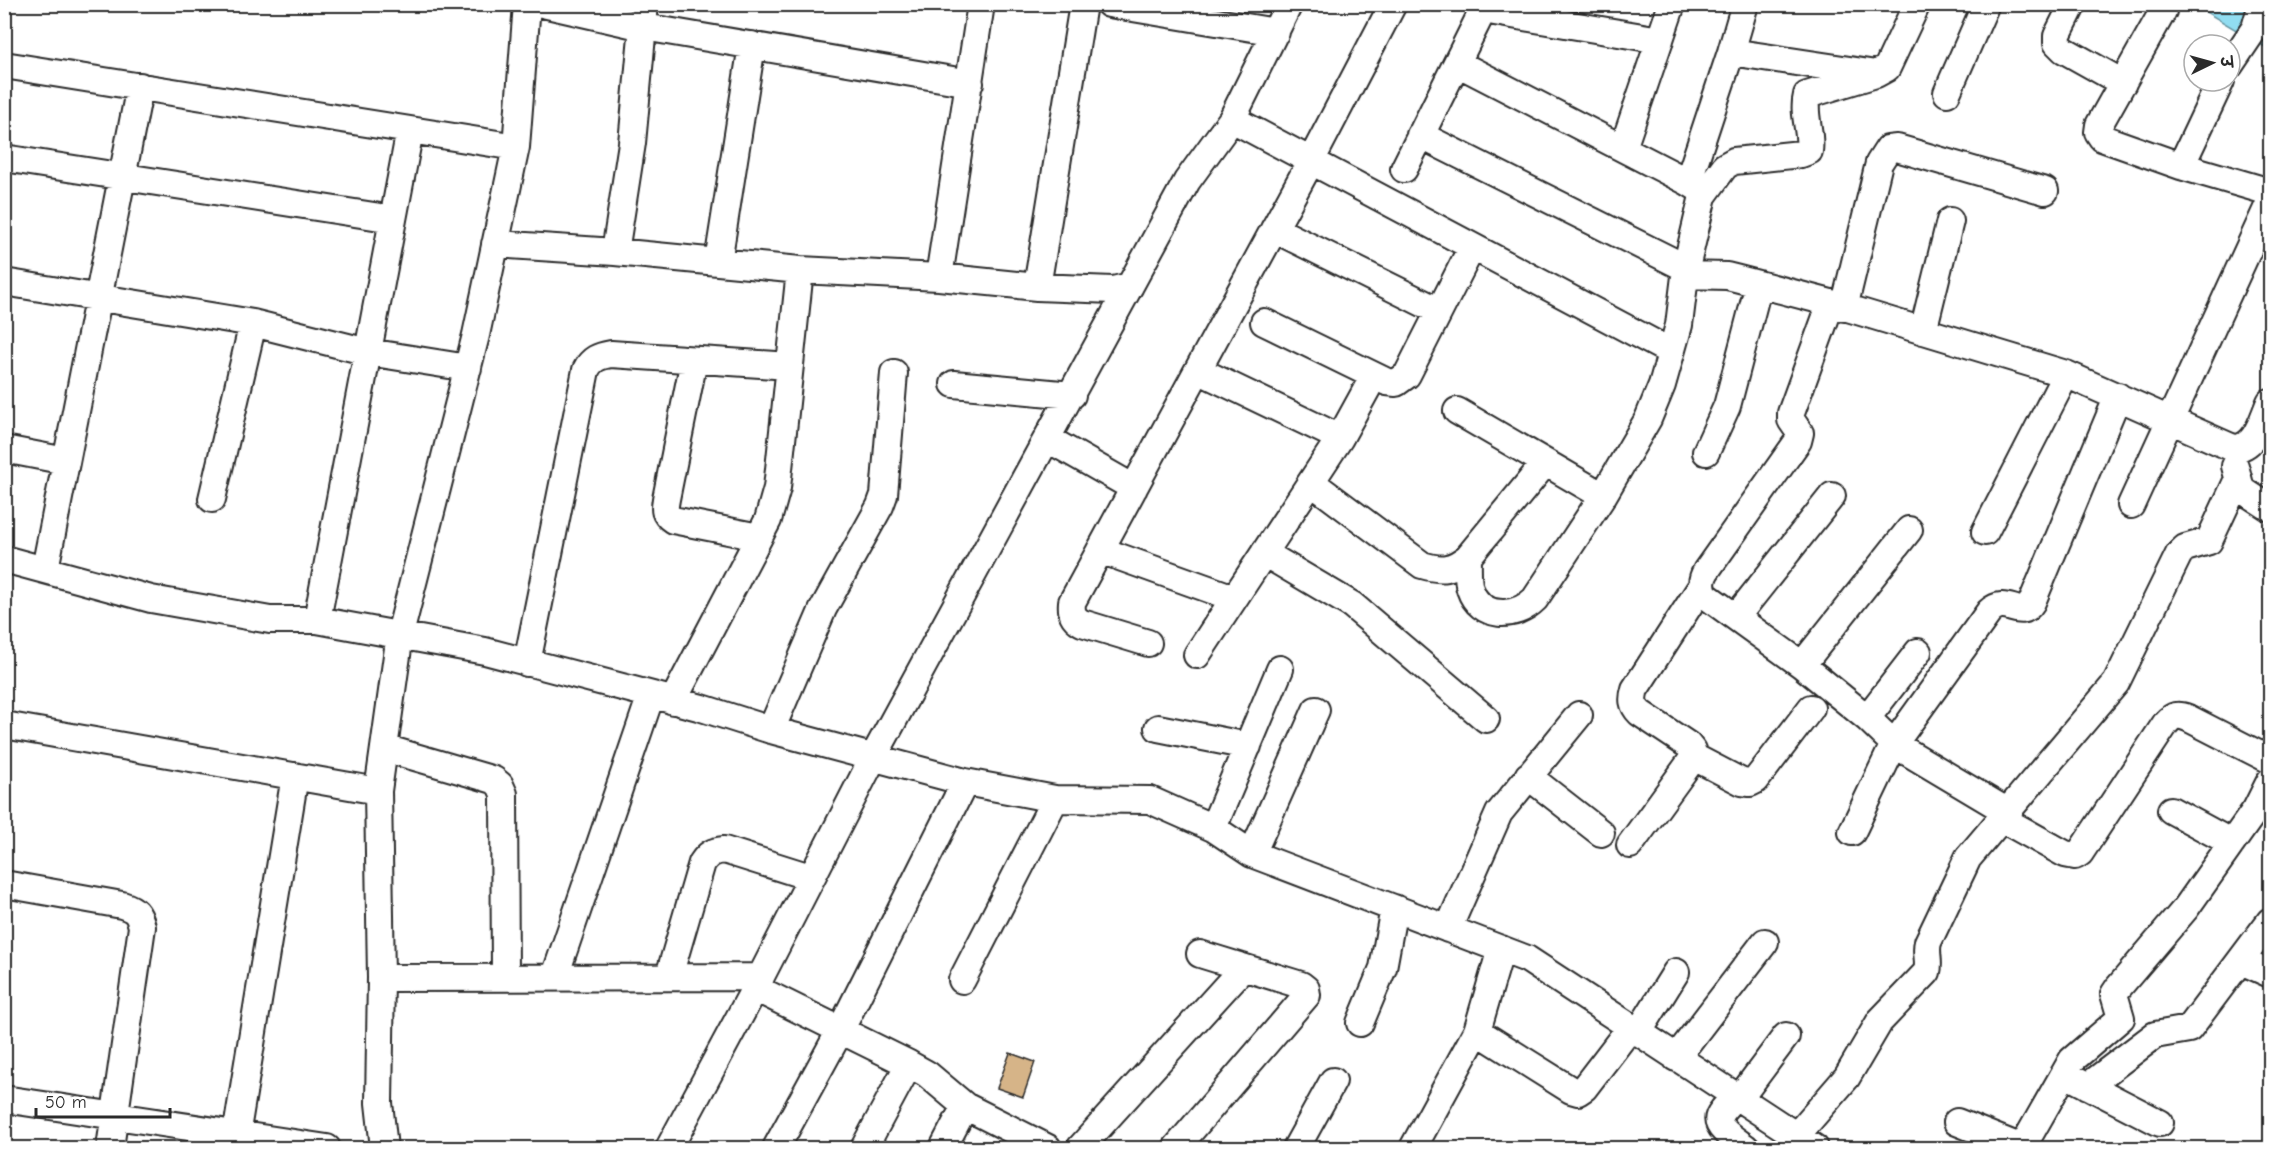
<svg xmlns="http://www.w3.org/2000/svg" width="2275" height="1153" viewBox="0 0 2275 1153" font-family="'Comic Neue','Playpen Sans Deva',sans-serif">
  <rect width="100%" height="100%" fill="#fff"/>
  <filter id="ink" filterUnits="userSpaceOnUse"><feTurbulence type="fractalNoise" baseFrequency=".0167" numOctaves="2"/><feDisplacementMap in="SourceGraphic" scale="12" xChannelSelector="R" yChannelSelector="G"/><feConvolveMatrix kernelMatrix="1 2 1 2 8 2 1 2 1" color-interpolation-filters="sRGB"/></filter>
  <g filter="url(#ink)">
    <path fill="#91ddf1" stroke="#6896a2" stroke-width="1.5" d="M2194,5H2270V50Z"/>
    <path fill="#d6b488" stroke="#2b2b2b" stroke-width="1.5" d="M1010,1053L1035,1062L1023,1097L997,1088Z"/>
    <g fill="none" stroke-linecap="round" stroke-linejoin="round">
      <defs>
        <path id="minor" d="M543,4L644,27L970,83
          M1109,4L1276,32
          M2073,4L2057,36V43L2064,50L2123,83
          M1483,10L1660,40
          M2163,11L2099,125L2098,132L2102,138L2181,166L2263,190L2269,194L2270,199
          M1731,52L1876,74L1887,68L1917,4
          M1457,63L1688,182L1701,190L1703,196L1686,268L1679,325L1662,385L1648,419L1603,496L1535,599C1515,619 1480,619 1470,589C1467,580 1468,567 1468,557
          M4,65L516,147
          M2230,65L2255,28L2260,11
          M1947,93L1986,4
          M1232,119L1671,352
          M1420,135L1686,268
          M1623,148L1672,4
          M4,158L393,219
          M2181,166L2221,81
          M1404,169L1486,4
          M1688,182L1731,52L1745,4
          M1703,196L1725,166L1734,161L1801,154L1809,151C1812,133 1802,114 1807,95L1876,74
          M1274,229L1439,311
          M495,244L615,252L800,270L939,277L1037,287L1113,290L1130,286
          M615,252L632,143L645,4
          M718,262L752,45
          M1685,275L1727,276L1739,279L1831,303L2066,374L2233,448C2256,449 2262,420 2270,402
          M939,277L981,4
          M4,282L253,323L368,352L468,368
          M1037,287L1083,4
          M1831,303L1791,413V420L1800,433L1798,441L1706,571C1701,580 1701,586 1705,595L1802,665L1867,718L1894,744L2008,812
          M1844,308L1879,163L1888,149L1897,148L2045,191
          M1264,322L1387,382L1396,383L1407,375L1472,247
          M1923,331L1950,221
          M694,360L666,499C664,510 664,514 673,520L759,537
          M1198,370L1340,438
          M954,384L1072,395
          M1457,411L1603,496
          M1048,439L1134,488
          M4,449L66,461
          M1706,452L1727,406L1759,284
          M2235,466L2241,489L2270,508
          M1311,482L1422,565C1442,571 1452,570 1468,557L1545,463
          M212,499L253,323
          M2131,505L2270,202
          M1985,532L2066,374
          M1100,550L1234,598
          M1264,553L1352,605L1486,719
          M4,559L151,599L270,620H317L485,651L702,708L771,730L965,782L1055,799L1150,800L1213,828L1252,854L1527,959L1815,1148
          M45,569L140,86
          M1736,617L1832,496
          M317,620L410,130
          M1148,643L1082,623C1073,618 1071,613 1072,602L1311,161L1393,4
          M1197,655L1340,438L1374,376
          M527,663L586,370C591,359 599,356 611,354L790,366
          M1802,665L1909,530
          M673,701L768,520L777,488L800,270
          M1867,718L1918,652
          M4,725L378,791
          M1158,728L1248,746
          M771,730L823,609L880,506L884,495L894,373
          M384,748L494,780L500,785L504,794L505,976
          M1694,757L1742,782L1750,783L1756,780L1811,708
          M1528,776L1601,833
          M2171,810L2232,843
          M2002,819L2065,854L2075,856L2080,853L2166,723C2173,715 2178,714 2188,718L2270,760
          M1213,828L1280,669
          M1852,832L1894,744L1989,612C2007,595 2020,622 2032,602L2118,396
          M1630,845L1694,757L1692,750L1688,745L1640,713C1632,705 1632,699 1635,689L1701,587
          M1252,854L1316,710
          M4,884L122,905C135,909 139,913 142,927L110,1148
          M1448,929L1499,813L1579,715
          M2241,961L2270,974
          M555,976L651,695
          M669,976L702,863C708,854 713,851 724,850L810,877
          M381,978L761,977
          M962,980L1055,799
          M755,988L909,1064L927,1074L965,1106L1048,1148
          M1360,1023L1383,968L1394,908
          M1477,1031L1571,1090L1578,1092L1584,1088L1630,1028
          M1638,1033L1676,972
          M1676,1058L1765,942
          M2075,1079L2160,1123
          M2088,1086L2155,1035L2189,1029L2270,921
          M1735,1097C1730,1102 1722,1109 1719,1116C1714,1128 1739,1142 1746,1148
          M4,1099L327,1148
          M1739,1099L1786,1036
          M1957,1122L2022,1148
          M234,1148L295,776
          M384,1148L379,1103L381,978L378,791L400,634L476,335L516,147L527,4
          M669,1148L755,988L873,758L1187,181L1232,119L1289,4
          M776,1148L841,1029L965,782
          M864,1148L909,1064
          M943,1148L965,1106
          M1080,1148L1243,968
          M1176,1148L1307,995L1306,989L1301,985L1200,954
          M1296,1148L1333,1081
          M1413,1148L1477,1031L1501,949
          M1789,1148L1796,1136L1847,1077L1880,1021L1927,972C1930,961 1925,953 1928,942L1968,858L2116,683L2179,554L2185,548L2209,541L2237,481
          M2022,1148L2072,1060L2121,1018L2114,994L2118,988L2186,908L2256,809L2270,781"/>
      </defs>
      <use href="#minor" stroke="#2b2b2b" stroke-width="30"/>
      <use href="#minor" stroke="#fff" stroke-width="26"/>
    </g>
  </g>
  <rect width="2275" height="1153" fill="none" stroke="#fff" stroke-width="24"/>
  <rect x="12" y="12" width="2251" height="1129" fill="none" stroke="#2b2b2b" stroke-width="2" filter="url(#ink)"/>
  <g transform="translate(2212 63) rotate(85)"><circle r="28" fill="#ffffff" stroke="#aaaaaa" stroke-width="1.5"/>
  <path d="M0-4.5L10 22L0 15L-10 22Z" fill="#2b2b2b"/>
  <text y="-9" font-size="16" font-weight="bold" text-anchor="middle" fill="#2b2b2b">उ</text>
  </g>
  <path d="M36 1108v9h134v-9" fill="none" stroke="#2b2b2b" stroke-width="3"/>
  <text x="45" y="1108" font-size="18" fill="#2b2b2b" stroke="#ffffff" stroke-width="4.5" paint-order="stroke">50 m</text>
</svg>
